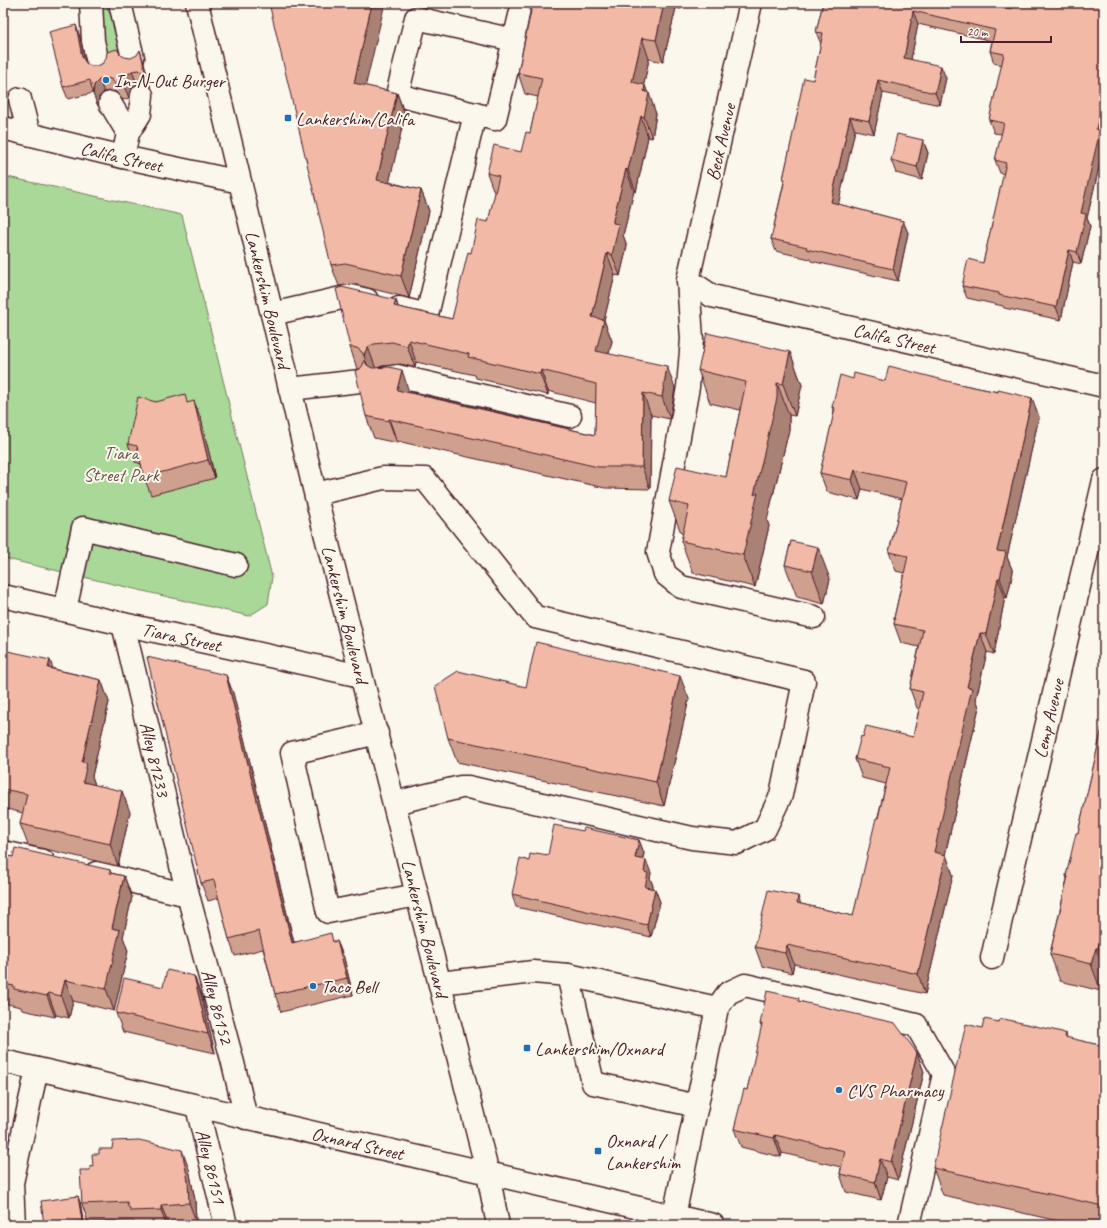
<svg xmlns="http://www.w3.org/2000/svg" width="1107" height="1228" viewBox="0 0 1107 1228" font-family="Caveat,sans-serif">
  <rect width="100%" height="100%" fill="#fbf7ec"/>
  <filter id="ink" filterUnits="userSpaceOnUse"><feTurbulence type="fractalNoise" baseFrequency=".025" numOctaves="2"/><feDisplacementMap in="SourceGraphic" scale="8" xChannelSelector="R" yChannelSelector="G"/><feConvolveMatrix kernelMatrix="1 2 1 2 8 2 1 2 1" color-interpolation-filters="sRGB"/></filter>
  <g filter="url(#ink)">
    <path fill="#a9d898" stroke="#7a7c62" d="M99,3H105L120,36L126,58L105,63Z
      M3,176L182,215L272,577L268,604L249,616L3,558Z"/>
    <g fill="none" stroke-linecap="round" stroke-linejoin="round">
      <defs>
        <g id="minor">
          <path d="M91,3L93,41L99,67"/>
          <path d="M120,3L133,58"/>
          <path d="M751,3L688,280L692,339L688,387L658,552L665,574L681,587L814,617"/>
          <path d="M514,40L416,18L397,95L495,119L523,3"/>
          <path d="M20,99L29,134"/>
          <path d="M110,103L128,133"/>
          <path id="s1" d="M3,128L123,157L240,182"/>
          <path d="M123,157L128,133L140,114L142,95"/>
          <path id="s2" d="M688,280L712,296L1104,386"/>
          <path d="M399,308L427,315L475,114"/>
          <path d="M272,314L350,296L367,300"/>
          <path d="M384,378L397,376L570,416"/>
          <path d="M290,389L360,381"/>
          <path d="M316,494L383,478L425,479L535,617L804,681L781,795L765,829L737,843L692,838L468,787H461L394,803"/>
          <path id="s3" d="M3,596L123,624L361,676"/>
          <path d="M65,610L83,528L236,565"/>
          <path id="s4" d="M123,624L188,895L233,1063L246,1118"/>
          <path d="M377,733L292,753L328,912L417,895"/>
          <path d="M3,852L43,861"/>
          <path d="M96,873L188,895"/>
          <path id="s5" d="M992,958L1104,480"/>
          <path d="M568,975L593,1083L697,1106"/>
          <path d="M440,983L533,972L568,975L717,1008L674,1216"/>
          <path d="M717,1008L728,993L745,985L916,1025L944,1074L909,1225"/>
          <path id="s6" d="M197,1107L226,1225"/>
          <path d="M14,1225L12,1183L37,1069"/>
        </g>
        <g id="major">
          <path id="s7" d="M197,3L318,505L488,1174L498,1225"/>
          <path id="s8" d="M3,1061L713,1225"/>
        </g>
      </defs>
      <use href="#minor" stroke="#4a1f2b" stroke-width="25"/>
      <use href="#major" stroke="#4a1f2b" stroke-width="25"/>
      <use href="#minor" stroke="#fbf7ec" stroke-width="22"/>
      <use href="#major" stroke="#fbf7ec" stroke-width="22"/>
    </g>
    <path fill="#d0a08f" stroke="#4a1f2b" fill-rule="evenodd" d="M608,3H682L681,9L676,8L663,62L649,59L644,84L656,114L652,138L648,137L636,192L634,191L623,235L627,246L620,276L615,275L604,320L612,341L609,354L675,388L670,419L651,415L650,489L605,488L397,441V443L374,438L366,416L360,369H357L350,347L396,300L398,307L452,319L471,253L488,222L495,195L487,173L521,152L530,133L538,97L525,94L518,73L530,12L528,5L607,8ZM416,362L475,375L476,378L548,395V391L596,403L595,435L409,392L377,368L382,366L400,364L415,367Z
      M823,3H984L1102,136L1104,141V146L1087,218L1090,226L1081,264L1073,262L1061,320L1004,308L1003,306L967,298L962,286L983,263L1004,174L1000,173L995,160L1002,134L994,133L989,120L1002,65L994,63L990,51L992,41L918,24L911,59L946,78L940,105L883,93L874,134L855,130L838,204L903,221L908,233L898,281L811,261L810,259L776,251L771,239L784,182L783,179L799,109L798,106L813,80L821,44L816,32Z
      M80,37L85,63L91,66H98L120,54L124,57L144,63L150,86L144,83L137,84L132,88L129,98L123,100L116,92L109,91L104,92L99,97L98,106L93,93L68,99L63,87Z
      M366,86L397,93L405,115L389,182L421,190L429,211L409,298L353,284L339,286L331,265Z
      M923,140L928,153L922,180L896,173L891,160Z
      M790,352L802,385L795,416L789,415V430L767,520L769,526L755,587L693,573L681,541L683,534L681,533L669,501L726,477L740,410L710,403L698,370Z
      M853,379L959,384L998,392L1032,398L1039,417L1007,557L1013,572L1007,598L1005,597L994,654L987,652L976,699L979,707L945,855H946L953,875L925,994L794,964L792,973L762,966L755,947L801,904L853,916L886,784L862,778L855,759L863,737H913L919,709L917,708L910,689L919,647L901,643L894,624L895,621L894,618L904,573L896,571L889,552L902,499L862,489L859,500L827,492L820,473L834,414L832,407Z
      M156,402L188,403L201,419L215,478L151,495L144,477L141,464L135,462L128,444Z
      M791,541L830,579L824,604L797,597L785,565Z
      M3,650L54,669L101,680L109,702L92,776L95,785L130,812L118,866L28,845L20,824L23,813L3,808Z
      M226,675L233,693L294,942L334,941H337L344,958L353,995L281,1012L275,994L263,949L235,956L229,939L219,898L208,901L201,883Z
      M1104,677V698L1101,690Z
      M526,687L689,699L664,806L457,762L448,738Z
      M1104,720V980L1101,991L1060,981L1050,954L1067,879L1066,876L1078,833Z
      M583,831L639,840L644,853L643,859L651,873L650,878L653,886L652,889H655L660,902L651,937L516,907L512,894L529,861L535,855H548Z
      M3,855L13,857L110,870L111,873L124,876L132,897L123,937L128,951L114,1011L73,1001L69,1018L56,1015L55,1017L22,1010L21,1007L3,1003Z
      M194,976L201,994L215,1053L123,1032L116,1013L163,987Z
      M800,1001L917,1053L924,1072L898,1180L887,1177L881,1200L846,1192L840,1174L841,1167L782,1153L781,1157L741,1147L734,1129L747,1090L762,1028L760,1024Z
      M1004,1020L1066,1034L1067,1038L1104,1046V1225H1076L943,1195L933,1168L982,1028Z
      M189,1169L195,1200L196,1221L168,1223V1225H134L133,1221L88,1222L82,1204L90,1170Z
      M80,1202L84,1225H44Z"/>
    <path fill="#a98274" stroke="#4a1f2b" d="M372,3H385L361,105L354,83Z
      M664,3H674L676,8L663,62L656,40Z
      M679,3H682L681,9Z
      M913,11L918,24L909,70L904,58Z
      M76,25L80,37L87,70L82,57Z
      M642,38L649,59L640,103L632,82Z
      M140,50L144,63L150,86L146,74Z
      M941,66L946,78L940,105L935,93Z
      M132,71L137,84L132,88L129,98L124,86L127,75Z
      M99,80L104,92L99,97L98,106L93,94L94,85Z
      M878,80L883,93L874,134L869,121Z
      M645,85L648,94L649,93L656,114L652,138L644,117V91Z
      M397,93L405,115L385,201L377,180Z
      M1104,97V128L1102,136L1104,141V146L1087,218L1090,226L1081,264L1077,252L1081,213L1096,129Z
      M641,116L648,137L636,192L628,170Z
      M850,117L855,130L836,215L831,202Z
      M923,140L928,153L922,180L917,167Z
      M626,169L634,191L623,235L627,246L620,276L612,255L613,220Z
      M421,190L429,211L409,298L401,276Z
      M903,221L908,233L898,281L893,269Z
      M1069,250L1073,262L1061,320L1056,307Z
      M607,253L615,275L604,320L612,341L604,372L596,351L592,317Z
      M396,300L403,322L394,306Z
      M409,340L416,362L415,367L407,346Z
      M368,347L376,369L372,378L364,356L365,352Z
      M790,352L802,385L795,416L783,384Z
      M667,366L675,388L670,419L662,397Z
      M402,370L409,392L405,411L397,390Z
      M541,370L548,391V395L540,374Z
      M777,383L789,415V430L767,520L769,526L755,587L743,555L754,495Z
      M643,393L651,415L650,489L642,467Z
      M1032,398L1039,417L1007,557L1013,572L1007,598L1000,578L997,551Z
      M194,401L201,419L215,478L208,460Z
      M389,419L397,441V443L389,421Z
      M855,470L862,489L859,500L852,480Z
      M818,547L830,579L824,604L812,571Z
      M998,578L1005,597L994,654L986,634Z
      M980,633L987,652L976,699L979,707L941,872L934,852L967,687Z
      M50,660L58,682L48,668Z
      M226,675L233,693L298,960L292,943Z
      M680,676L689,699L664,806L656,782Z
      M101,680L109,702L92,776L95,785L83,782L82,762Z
      M122,791L130,812L118,866L110,844Z
      M639,840L644,853L640,870L635,858Z
      M946,855L953,875L925,994L918,974Z
      M646,860L651,873L650,878L653,886L650,900L645,887L644,872Z
      M124,876L132,897L123,937L128,951L114,1011L106,989L112,928Z
      M655,889L660,902L651,937L647,925Z
      M798,896L805,916L797,903Z
      M1102,933L1104,938V965L1098,948Z
      M337,941L344,958L353,995L347,978Z
      M787,945L794,964L792,973L785,953Z
      M1096,948L1104,971V980L1101,991L1091,964Z
      M194,976L201,994L215,1053L208,1034Z
      M65,980L73,1001L69,1018L61,996Z
      M48,993L56,1015L55,1017L47,996Z
      M917,1053L924,1072L898,1180L891,1162Z
      M775,1135L782,1153L781,1157L774,1138Z
      M182,1150L189,1169L195,1200L196,1221L189,1203Z
      M880,1159L887,1177L881,1200L875,1182Z
      M78,1196L80,1202L84,1225L82,1221Z
      M161,1205L168,1223V1225H166L161,1210Z"/>
    <path fill="#f2baa6" stroke="#4a1f2b" d="M269,3H372L354,83L397,93L377,180L421,190L401,276L345,263L331,265Z
      M528,3H582L607,8L608,3H664L656,40L642,38L632,82L645,85L644,91L649,93L644,117L641,116L628,170L626,169L613,220V223L619,224L612,255L607,253L592,317L604,320L596,351L667,366L662,397L643,393L642,467H598L389,419V421L366,416L355,371L360,369L363,365L364,360L367,365L372,368L389,367L402,370L397,390L595,435L596,384L541,370L540,374L468,357L469,354L409,340L407,346L392,342L374,344L368,347L365,352L364,356L362,352L357,348L350,347L336,289L342,287L396,300L394,306L452,319L468,252L471,253L478,220L488,222L499,176L487,173L494,145L521,152L526,132L530,133L542,78L518,73L532,6L528,5Z
      M823,3H984L1012,9L1014,3H1104V97L1096,129L1100,130L1081,213L1086,214L1077,252L1069,250L1056,307L999,295V293L962,286L968,259L983,263L1006,163L995,160L1004,123L989,120L1004,54L990,51L995,30L913,11L904,58L941,66L935,93L878,80L869,121L850,117L831,202L903,221L893,269L806,249L807,247L771,239L785,179H783L799,106H798L804,78L813,80L823,33L816,32Z
      M76,25L82,57L86,63L91,66H98L103,63L106,58L107,52L117,49L120,54L124,57L131,58L137,55L140,50L146,74L139,70L132,71L127,75L124,86L118,87L111,79L105,78L99,80L94,85L93,94L90,80L63,87L49,32Z
      M897,134L923,140L917,167L891,160Z
      M707,333L790,352L783,384L777,383V398L754,495L758,493L743,555L681,541L689,506L669,501L677,466L726,477L746,382L698,370Z
      M889,366L959,384L998,392V390L1032,398L997,551L1006,552L1000,578H998L986,634L980,633L967,687L972,688L934,852L946,855L918,974L787,945L785,953L755,947L768,890L798,896L797,903L853,916L876,818H878L890,767L855,759L861,736L863,737L866,726L913,737L923,692L910,689L923,630L894,624L895,619L894,618L908,556L889,552L906,482L855,470L852,480L820,473L835,408L832,407L840,375L853,379L854,373L885,381Z
      M185,394L187,403L194,401L208,460L144,477L137,446L128,444L138,397L156,402Z
      M791,541L818,547L812,571L785,565Z
      M536,642L680,676L656,782L448,738L435,686L458,671L526,687Z
      M3,650L50,660L48,668L101,680L82,762L87,763L83,782L122,791L110,844L20,824L27,794L3,789Z
      M147,657L226,675L292,943L331,933L333,942L337,941L347,978L275,994L259,931L229,939L214,880L201,883Z
      M1104,677V691L1101,690Z
      M1104,720V933H1102L1098,948H1096L1091,964L1050,954L1068,876H1066L1076,833H1078Z
      M554,825L583,831L584,828L639,840L635,858L646,860L644,872L648,873L645,887L655,889L647,925L512,894L520,858L529,861L530,854L535,855L536,853L548,855Z
      M15,848L110,870V873L124,876L112,928L120,930L106,989L65,980L61,996L48,993L47,996L14,989V986L3,984V855L13,857Z
      M167,970L194,976L208,1034L116,1013L124,978L163,987Z
      M767,991L799,998L798,1001L895,1023L917,1053L891,1162L880,1159L875,1182L840,1174L845,1151L775,1135L774,1138L734,1129L744,1089L747,1090L762,1024H760Z
      M984,1019L999,1022L1000,1019L1004,1020V1019L1062,1032L1066,1034L1065,1037L1104,1046V1202L1103,1206L933,1168L966,1024L982,1028Z
      M139,1140L182,1150L188,1181L189,1203L161,1205V1210L130,1211V1208L128,1207L127,1202L82,1204L80,1170H90V1166L93,1167L92,1154H99V1149H112L113,1141Z
      M78,1196L82,1221L49,1225H44L41,1201Z"/>
  </g>
  <g fill="#1f6fb2" stroke="#fbf7ec" stroke-width="1.5">
    <circle cx="106" cy="80" r="4"/>
    <rect x="284" y="114" width="8" height="8" rx="2"/>
    <circle cx="313" cy="986" r="4"/>
    <rect x="523" y="1044" width="8" height="8" rx="2"/>
    <circle cx="839" cy="1090" r="4"/>
    <rect x="594" y="1147" width="8" height="8" rx="2"/>
  </g>
  <g text-anchor="middle" stroke-width="4" stroke-linejoin="round" paint-order="stroke">
    <g font-size="19" fill="#4a1f2b" stroke="#fbf7ec" text-anchor="start">
      <text x="114" y="87">In-N-Out Burger</text>
      <text x="296" y="125">Lankershim/Califa</text>
      <text x="321" y="993">Taco Bell</text>
      <text x="535" y="1055">Lankershim/Oxnard</text>
      <text x="847" y="1097">CVS Pharmacy</text>
      <text x="606" y="1147">Oxnard /<tspan x="606" dy="22">Lankershim</tspan></text>
    </g>
    <g font-size="19" fill="#4a1f2b" stroke="#fbf7ec">
      <text transform="translate(720 142) rotate(-77)" y="7">Beck Avenue</text>
      <text dy="7" stroke="none"><textPath href="#s1" startOffset="122">Califa Street</textPath></text>
      <text dy="7" stroke="none"><textPath href="#s7" startOffset="305">Lankershim Boulevard</textPath></text>
      <text dy="7" stroke="none"><textPath href="#s2" startOffset="216">Califa Street</textPath></text>
      <text dy="7" stroke="none"><textPath href="#s7" startOffset="629">Lankershim Boulevard</textPath></text>
      <text dy="7" stroke="none"><textPath href="#s3" startOffset="183">Tiara Street</textPath></text>
      <text dy="7" stroke="none"><textPath href="#s5" startOffset="246">Lemp Avenue</textPath></text>
      <text dy="7" stroke="none"><textPath href="#s4" startOffset="139">Alley 81233</textPath></text>
      <text dy="7" stroke="none"><textPath href="#s7" startOffset="953">Lankershim Boulevard</textPath></text>
      <text dy="7" stroke="none"><textPath href="#s4" startOffset="394">Alley 86152</textPath></text>
      <text dy="7" stroke="none"><textPath href="#s8" startOffset="364">Oxnard Street</textPath></text>
      <text dy="7" stroke="none"><textPath href="#s6" startOffset="61">Alley 86151</textPath></text>
    </g>
    <g font-size="19" fill="#66564c" stroke="#fbf7ec">
      <text x="121" y="459">Tiara<tspan x="121" dy="22">Street Park</tspan></text>
    </g>
  </g>
  <rect width="1107" height="1228" fill="none" stroke="#fbf7ec" stroke-width="16"/>
  <rect x="8" y="8" width="1091" height="1212" fill="none" stroke="#4a1f2b" stroke-width="1.5" filter="url(#ink)"/>
  <path d="M961 36v6h90v-6" fill="none" stroke="#4a1f2b" stroke-width="2"/>
  <text x="967" y="36" font-size="12" fill="#4a1f2b" stroke="#fbf7ec" stroke-width="3" paint-order="stroke">20 m</text>
</svg>
